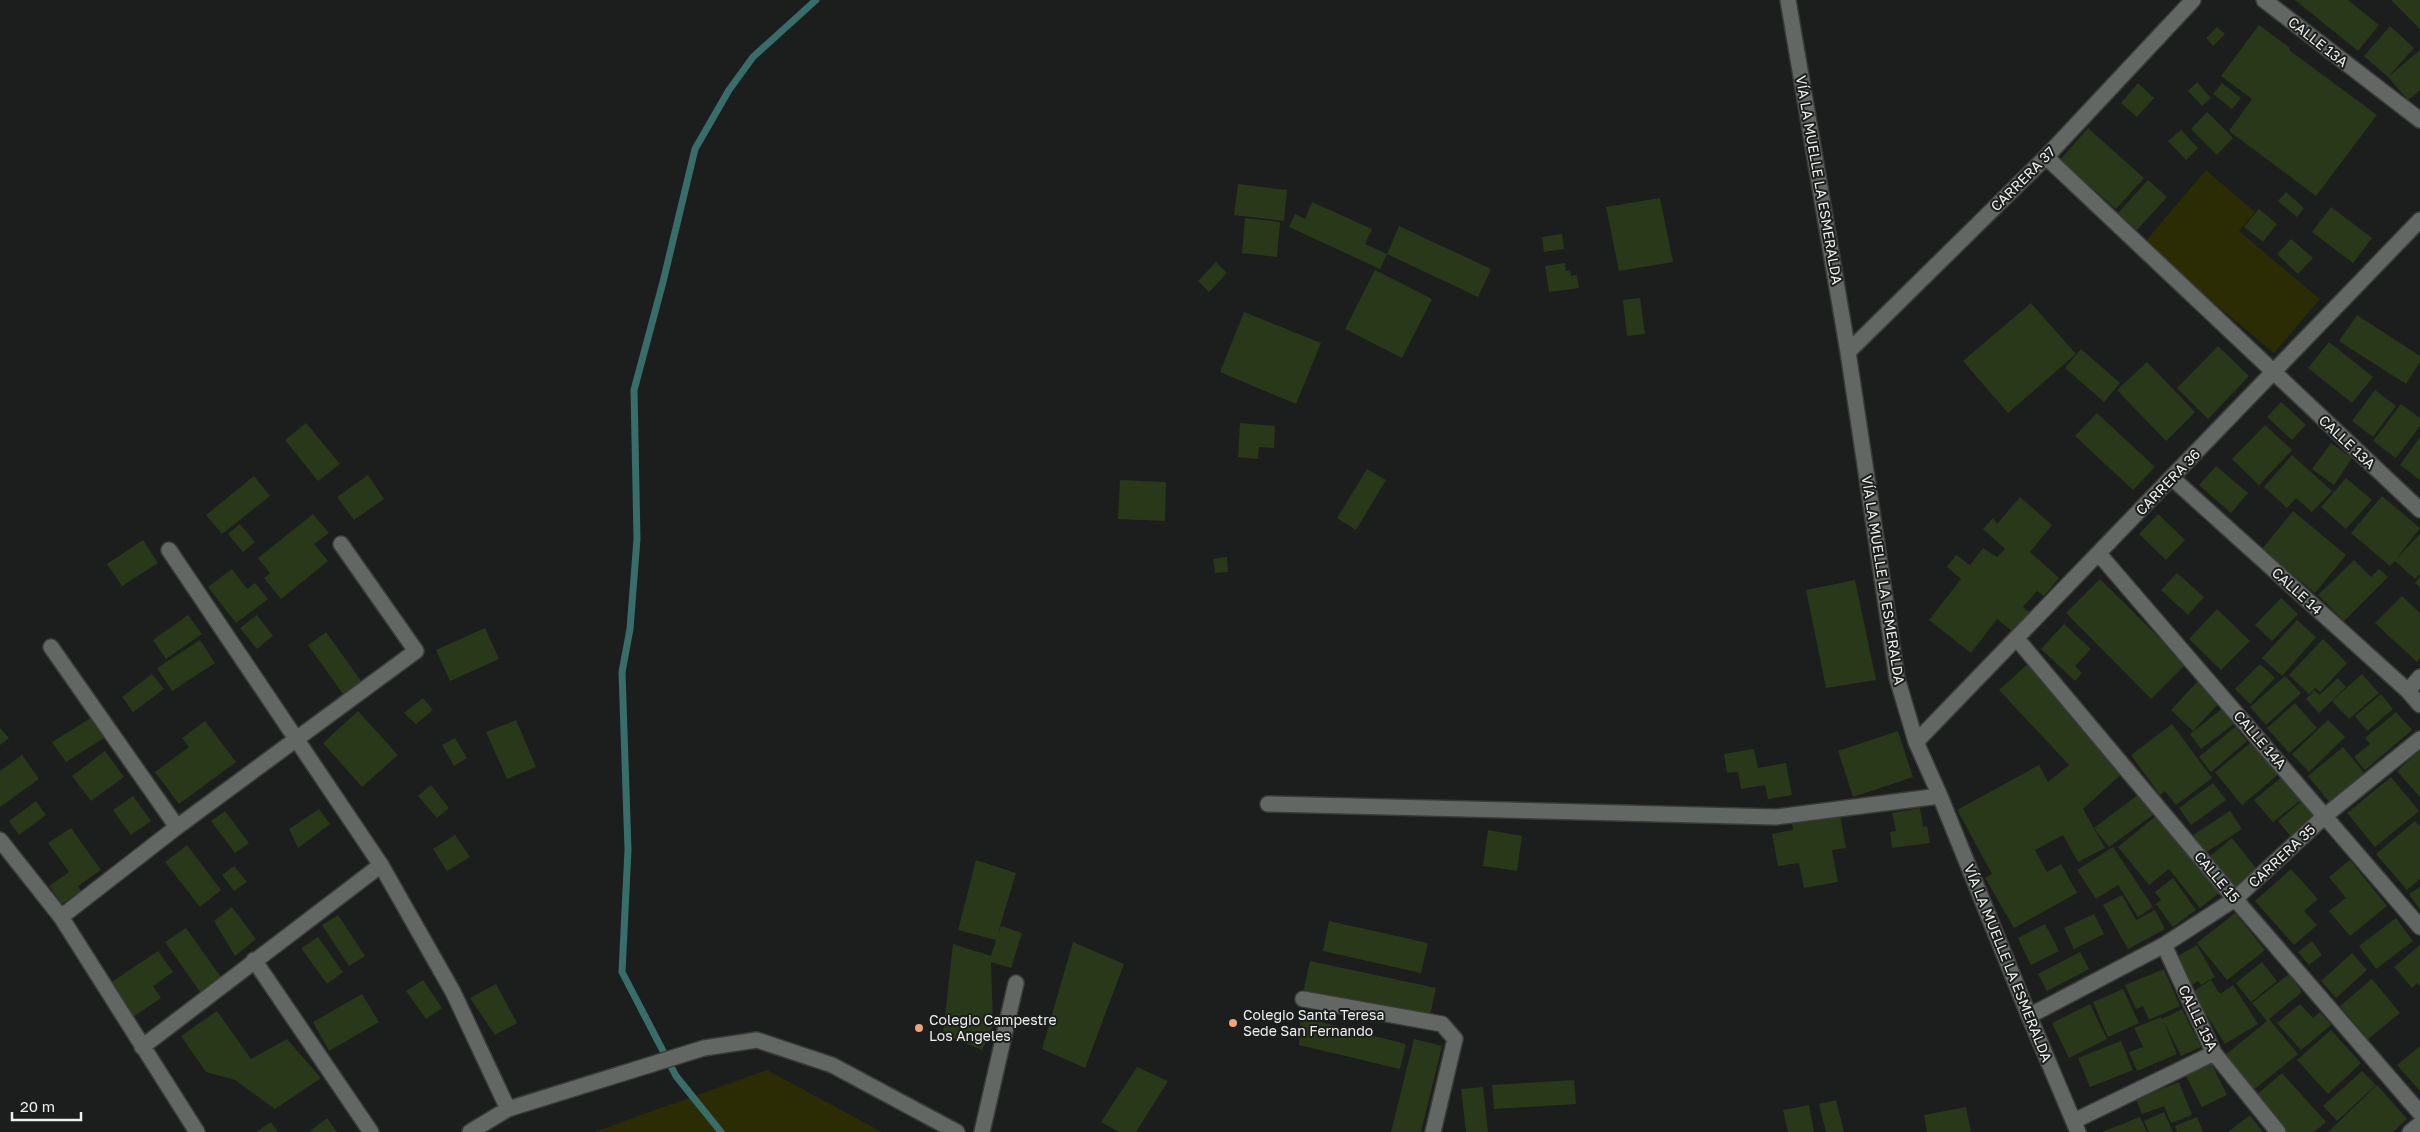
<svg xmlns="http://www.w3.org/2000/svg" width="2420" height="1132" viewBox="0 0 2420 1132" font-family="'Golos Text',sans-serif">
  <rect width="100%" height="100%" fill="#1b1e1c"/>
  <path fill="#2b2b04" d="M2206,170L2255,212L2239,231L2320,299L2274,353L2143,244Z
    M767,1070L882,1132H594Z"/>
  <g fill="none" stroke-linecap="round" stroke-linejoin="round">
    <path stroke="#386d6a" stroke-width="7" d="M721,1132L676,1076L622,972L628,850L622,672L630,629L637,539L634,390L663,282L695,149L729,90L753,57L816,0"/>
  </g>
  <path fill="#293818" d="M2295,0H2348L2379,25L2358,51Z
    M2391,0H2420V29Z
    M2259,25L2290,48L2289,50L2377,115L2316,196L2229,131L2252,99L2221,76Z
    M2390,26L2414,48L2388,77L2364,56Z
    M2217,27L2225,34L2213,46L2206,38Z
    M2420,50V90L2408,100L2388,77Z
    M2197,82L2211,98L2202,106L2188,91Z
    M2138,83L2154,98L2137,117L2121,103Z
    M2222,83L2241,98L2232,109L2213,94Z
    M2207,112L2233,138L2217,155L2191,129Z
    M2088,128L2144,178L2116,209L2060,160Z
    M2181,130L2198,148L2186,160L2168,141Z
    M2148,180L2167,197L2137,230L2118,213Z
    M1238,184L1287,190L1284,221L1234,215Z
    M2286,192L2304,208L2297,217L2278,201Z
    M1660,198L1673,262L1619,271L1606,207Z
    M1312,202L1372,229L1365,244L1387,254L1380,269L1289,227L1295,214L1305,219Z
    M2331,207L2372,238L2353,263L2312,232Z
    M2259,209L2277,224L2263,242L2244,227Z
    M1245,218L1280,222L1277,257L1242,253Z
    M1399,226L1491,269L1478,297L1387,254Z
    M1562,234L1564,249L1544,252L1542,237Z
    M2291,239L2313,258L2298,274L2277,254Z
    M1216,262L1227,273L1209,292L1198,281Z
    M1565,263L1566,271L1570,270L1571,276L1577,275L1579,288L1549,292L1545,266Z
    M1375,270L1432,299L1402,358L1345,329Z
    M1640,298L1645,334L1627,336L1623,300Z
    M2031,303L2076,354L2008,413L1963,361Z
    M1244,312L1321,343L1296,404L1220,372Z
    M2357,315L2420,356V362L2406,384L2339,341Z
    M2329,342L2373,377L2352,403L2308,368Z
    M2218,346L2249,376L2208,419L2177,388Z
    M2081,349L2120,383L2104,402L2065,368Z
    M2147,362L2195,412L2166,441L2117,390Z
    M2375,390L2396,406L2373,437L2352,421Z
    M2281,402L2306,425L2292,440L2267,417Z
    M2401,404L2420,418V426L2396,458L2373,441Z
    M2097,413L2155,467L2133,490L2075,436Z
    M306,423L340,464L318,481L285,440Z
    M1240,423L1275,426L1274,448L1259,447L1258,459L1238,457Z
    M2265,425L2292,450L2259,485L2232,459Z
    M2420,437V480L2400,465Z
    M2331,443L2352,458L2334,485L2312,469Z
    M2292,455L2332,491L2312,512L2296,498L2287,508L2264,487Z
    M2216,466L2248,493L2231,513L2199,485Z
    M1367,469L1386,480L1356,530L1337,518Z
    M368,475L384,499L354,520L337,497Z
    M254,476L270,496L222,534L206,515Z
    M2346,478L2372,500L2346,529L2321,507Z
    M1120,480L1166,482L1165,521L1118,519Z
    M2382,496L2420,528L2396,559L2420,534V574L2415,579L2395,561L2390,566L2351,533Z
    M2020,497L2052,525L2030,552L2059,578L2044,596L2037,591L2023,607L2034,616L2018,636L1997,619L1971,653L1929,620L1961,579L1947,567L1956,555L1970,565L1983,548L1997,557L2005,549L1983,529L1993,518L1997,524Z
    M2293,511L2346,555L2315,593L2262,549Z
    M313,514L329,533L314,544L328,561L281,599L264,578L270,573L258,558Z
    M2158,514L2185,540L2166,560L2139,534Z
    M240,524L255,542L243,552L228,534Z
    M143,540L158,563L122,586L107,564Z
    M1227,557L1228,572L1215,573L1213,559Z
    M2354,560L2371,577L2379,569L2388,577L2344,621L2318,595Z
    M232,569L247,589L255,583L268,599L236,623L208,587Z
    M2177,573L2204,597L2188,615L2161,590Z
    M2420,576V587L2415,583Z
    M2100,579L2186,664L2151,699L2066,613Z
    M1855,580L1876,680L1826,688L1806,590Z
    M2402,596L2420,613V658L2417,662L2375,623Z
    M2281,598L2298,614L2272,641L2255,625Z
    M2217,609L2250,641L2221,670L2189,639Z
    M188,615L202,634L166,659L153,640Z
    M257,615L273,636L257,649L240,628Z
    M2297,620L2316,637L2282,676L2262,658Z
    M2064,624L2091,649L2075,666L2082,673L2075,681L2041,649Z
    M485,628L499,659L450,681L436,650Z
    M326,632L361,681L343,694L308,645Z
    M2323,639L2347,663L2320,692L2315,688L2309,694L2289,675Z
    M200,640L215,663L172,691L157,668Z
    M2030,662L2127,769L2083,809L2105,848L2078,862L2063,835L2035,850L2047,872L2061,864L2077,893L2014,928L1985,878L1992,874L1957,810L2039,765L2048,782L2069,765L1999,690Z
    M2260,664L2275,678L2250,704L2235,689Z
    M152,674L164,689L133,712L122,697Z
    M2362,674L2379,693L2349,719L2332,701Z
    M2285,676L2301,693L2266,725L2250,707Z
    M2338,678L2346,687L2319,713L2306,699L2314,690L2319,695Z
    M2197,682L2219,703L2193,731L2171,710Z
    M2381,694L2393,709L2367,731L2355,716Z
    M423,698L433,710L416,724L404,713Z
    M2295,703L2317,728L2289,753L2267,728Z
    M2223,708L2235,723L2201,749L2190,734Z
    M358,711L398,755L362,787L323,743Z
    M2396,712L2412,730L2365,770L2354,757L2370,744L2365,738Z
    M91,718L104,738L66,762L52,742Z
    M516,720L536,767L507,779L486,732Z
    M2328,720L2345,737L2309,772L2292,754Z
    M205,721L236,762L179,804L155,772L189,747L182,738Z
    M2172,724L2212,778L2176,805L2165,791L2160,795L2131,755Z
    M2235,727L2247,741L2211,772L2199,757Z
    M0,728L9,738L0,745Z
    M1898,731L1913,777L1853,797L1838,751Z
    M455,738L467,758L454,766L442,745Z
    M2253,741L2280,773L2242,805L2215,772Z
    M2343,747L2365,774L2330,803L2308,776Z
    M1754,749L1758,768L1786,763L1792,795L1768,799L1765,785L1741,789L1738,772L1727,773L1724,754Z
    M2420,750V797L2397,771Z
    M105,751L124,777L91,801L72,776Z
    M22,755L39,779L0,807V771Z
    M2283,776L2302,799L2273,822L2254,800Z
    M2391,777L2419,811L2375,847L2347,813Z
    M2213,783L2226,800L2191,825L2179,808Z
    M431,785L449,808L437,818L418,796Z
    M2139,794L2154,814L2109,847L2094,828Z
    M133,796L151,821L131,835L113,810Z
    M36,801L46,815L19,835L9,821Z
    M2302,801L2317,817L2292,838L2278,821Z
    M1920,808L1923,827L1927,826L1930,843L1892,848L1890,832L1896,831L1892,813Z
    M319,809L330,824L298,848L289,829Z
    M225,811L249,843L235,853L211,821Z
    M2230,811L2242,829L2205,853L2193,835Z
    M1840,815L1846,848L1832,850L1838,882L1804,888L1799,863L1778,866L1772,834L1793,830L1792,824Z
    M2157,815L2219,893L2200,908L2169,869L2149,885L2118,847Z
    M2415,821L2420,827V879L2407,890L2376,854Z
    M71,828L101,870L78,886L81,891L62,904L49,886L69,872L48,843Z
    M1488,830L1522,836L1517,871L1483,866Z
    M455,835L470,857L447,871L433,849Z
    M2232,838L2259,872L2237,891L2209,857Z
    M187,845L221,890L200,907L165,862Z
    M2113,847L2153,907L2138,917L2118,885L2096,899L2077,870Z
    M976,860L1016,873L998,933L1001,926L1022,933L1011,968L991,962L993,1026L982,1050L943,1034L953,944L991,956L996,940L958,930Z
    M2350,860L2387,906L2350,936L2329,911L2346,898L2329,877Z
    M234,866L247,882L234,891L222,875Z
    M2291,869L2318,899L2304,911L2317,925L2294,945L2255,901Z
    M2173,878L2196,910L2173,927L2156,904L2161,900L2155,892Z
    M2420,887V910L2409,894Z
    M2122,895L2136,920L2155,910L2165,929L2128,949L2103,905Z
    M232,907L256,939L235,956L214,921Z
    M2235,913L2265,950L2227,980L2197,943Z
    M2094,914L2104,934L2074,949L2064,928Z
    M338,915L365,956L349,966L322,925Z
    M2396,918L2413,941L2376,969L2359,946Z
    M1329,921L1428,943L1421,973L1323,951Z
    M2045,924L2059,951L2031,965L2018,938Z
    M186,928L221,977L200,992L165,942Z
    M318,937L343,972L327,984L301,948Z
    M2312,941L2322,955L2309,965L2298,952Z
    M1073,942L1124,964L1085,1068L1042,1049Z
    M2197,945L2215,977L2201,985L2198,981L2190,986L2174,958Z
    M2420,945V986L2417,983L2412,988L2394,967Z
    M158,951L173,972L153,986L161,998L133,1017L110,983Z
    M2080,952L2089,969L2047,991L2038,974Z
    M2352,953L2367,970L2336,998L2321,981Z
    M1310,961L1436,988L1429,1020L1303,993Z
    M2262,962L2277,981L2251,1002L2236,983Z
    M2164,969L2180,1006L2149,1020L2143,1006L2136,1009L2125,985Z
    M2289,974L2302,992L2269,1019L2298,1054L2252,1091L2224,1056L2267,1021L2252,1003Z
    M2372,979L2400,1013L2368,1039L2340,1006Z
    M423,980L442,1008L426,1019L406,991Z
    M2211,980L2220,994L2233,985L2258,1024L2225,1044L2192,992Z
    M496,984L517,1023L495,1035L470,998Z
    M2123,989L2139,1023L2108,1037L2093,1002Z
    M362,994L379,1022L329,1051L313,1022Z
    M2090,1004L2107,1039L2069,1058L2052,1023Z
    M2300,1004L2313,1018L2320,1012L2331,1025L2301,1050L2277,1023Z
    M2182,1009L2201,1047L2181,1056L2163,1020L2177,1054L2137,1071L2129,1052L2143,1047L2134,1028L2161,1017L2162,1019Z
    M217,1011L251,1059L287,1039L321,1078L275,1109L235,1080L206,1072L181,1036Z
    M1301,1017L1406,1044L1400,1069L1299,1045Z
    M2331,1030L2361,1063L2328,1094L2297,1060Z
    M1414,1039L1442,1046L1421,1132H1391Z
    M2121,1041L2133,1070L2090,1087L2078,1058Z
    M2420,1046V1091L2397,1065Z
    M2211,1063L2227,1095L2202,1107L2186,1076Z
    M1137,1067L1168,1081L1136,1132H1119L1101,1122Z
    M2362,1071L2376,1085L2337,1121L2323,1106Z
    M2282,1073L2326,1122L2314,1132H2285L2254,1097Z
    M1574,1080L1576,1104L1494,1109L1492,1085Z
    M2179,1082L2192,1115L2171,1123L2164,1106L2142,1114L2136,1099Z
    M2377,1085L2407,1119L2393,1132H2328Z
    M1483,1087L1488,1132H1466L1461,1089Z
    M1836,1100L1844,1132H1826L1819,1104Z
    M1809,1105L1814,1132H1788L1783,1110Z
    M1966,1107L1971,1132H1927L1924,1115Z
    M2164,1112L2173,1132H2149L2144,1121Z
    M2250,1115L2263,1132H2228Z
    M2140,1117L2147,1132H2102Z
    M2197,1117L2203,1132H2177L2175,1126Z
    M327,1118L337,1132H309Z
    M271,1122L278,1132H256Z"/>
  <g fill="none" stroke-linecap="round" stroke-linejoin="round">
    <defs>
      <path id="minor" d="M1788,0L1848,352L1897,678L1916,742L1940,796L2029,1016L2078,1132
        M2264,0L2420,120
        M2046,157L2420,510
        M1848,352L2046,157L2193,0
        M2172,478L2408,691L2420,705
        M169,550L381,865L453,992L508,1109
        M2099,554L2420,927
        M2017,639L2235,899L2420,1113
        M51,647L177,827
        M2408,691L2420,677
        M1916,742L2420,220
        M1268,804L1776,817L1940,796
        M0,840L61,917L197,1132
        M61,917L177,827L416,651L341,544
        M2164,945L2214,1053L2278,1132
        M254,960L371,1132
        M1303,999L1442,1024L1455,1039L1433,1132
        M2029,1016L2164,945L2235,899L2326,815L2420,739
        M142,1047L381,865
        M2074,1121L2214,1053
        M470,1132L508,1109L704,1048L757,1040L832,1065L957,1132
        M982,1132L1016,983
        M2410,1132L2420,1124"/>
    </defs>
    <use href="#minor" stroke="#393b39" stroke-width="18"/>
    <use href="#minor" stroke="#636763" stroke-width="15"/>
  </g>
  <g fill="#f0a27a" stroke="#1b1e1c" stroke-width="2">
    <circle cx="1233" cy="1023" r="5"/>
    <circle cx="919" cy="1028" r="5"/>
  </g>
  <g text-anchor="middle" stroke-width="4" stroke-linejoin="round" paint-order="stroke">
    <g font-size="14" fill="#eef0ee" stroke="#1b1e1c">
      <text transform="translate(2318 42) rotate(38)" y="5">CALLE 13A</text>
      <text transform="translate(2023 179) rotate(-45)" y="5">CARRERA 37</text>
      <text transform="translate(1819 180) rotate(80)" y="5">VÍA LA MUELLE LA ESMERALDA</text>
      <text transform="translate(2347 442) rotate(43)" y="5">CALLE 13A</text>
      <text transform="translate(2168 482) rotate(-46)" y="5">CARRERA 36</text>
      <text transform="translate(1883 580) rotate(81)" y="5">VÍA LA MUELLE LA ESMERALDA</text>
      <text transform="translate(2297 591) rotate(42)" y="5">CALLE 14</text>
      <text transform="translate(2260 740) rotate(49)" y="5">CALLE 14A</text>
      <text transform="translate(2282 856) rotate(-43)" y="5">CARRERA 35</text>
      <text transform="translate(2217 877) rotate(50)" y="5">CALLE 15</text>
      <text transform="translate(2008 963) rotate(68)" y="5">VÍA LA MUELLE LA ESMERALDA</text>
      <text transform="translate(2198 1018) rotate(64)" y="5">CALLE 15A</text>
    </g>
    <g font-size="14" fill="#eef0ee" stroke="#1b1e1c" text-anchor="start">
      <text x="1243" y="1020">Colegio Santa Teresa<tspan x="1243" dy="16">Sede San Fernando</tspan></text>
      <text x="929" y="1025">Colegio Campestre<tspan x="929" dy="16">Los Angeles</tspan></text>
    </g>
  </g>
  <path d="M12 1112v8h69v-8" fill="none" stroke="#eef0ee" stroke-width="2.5"/>
  <text x="20" y="1112" font-size="15" fill="#eef0ee" stroke="#1b1e1c" stroke-width="4" paint-order="stroke">20 m</text>
</svg>
